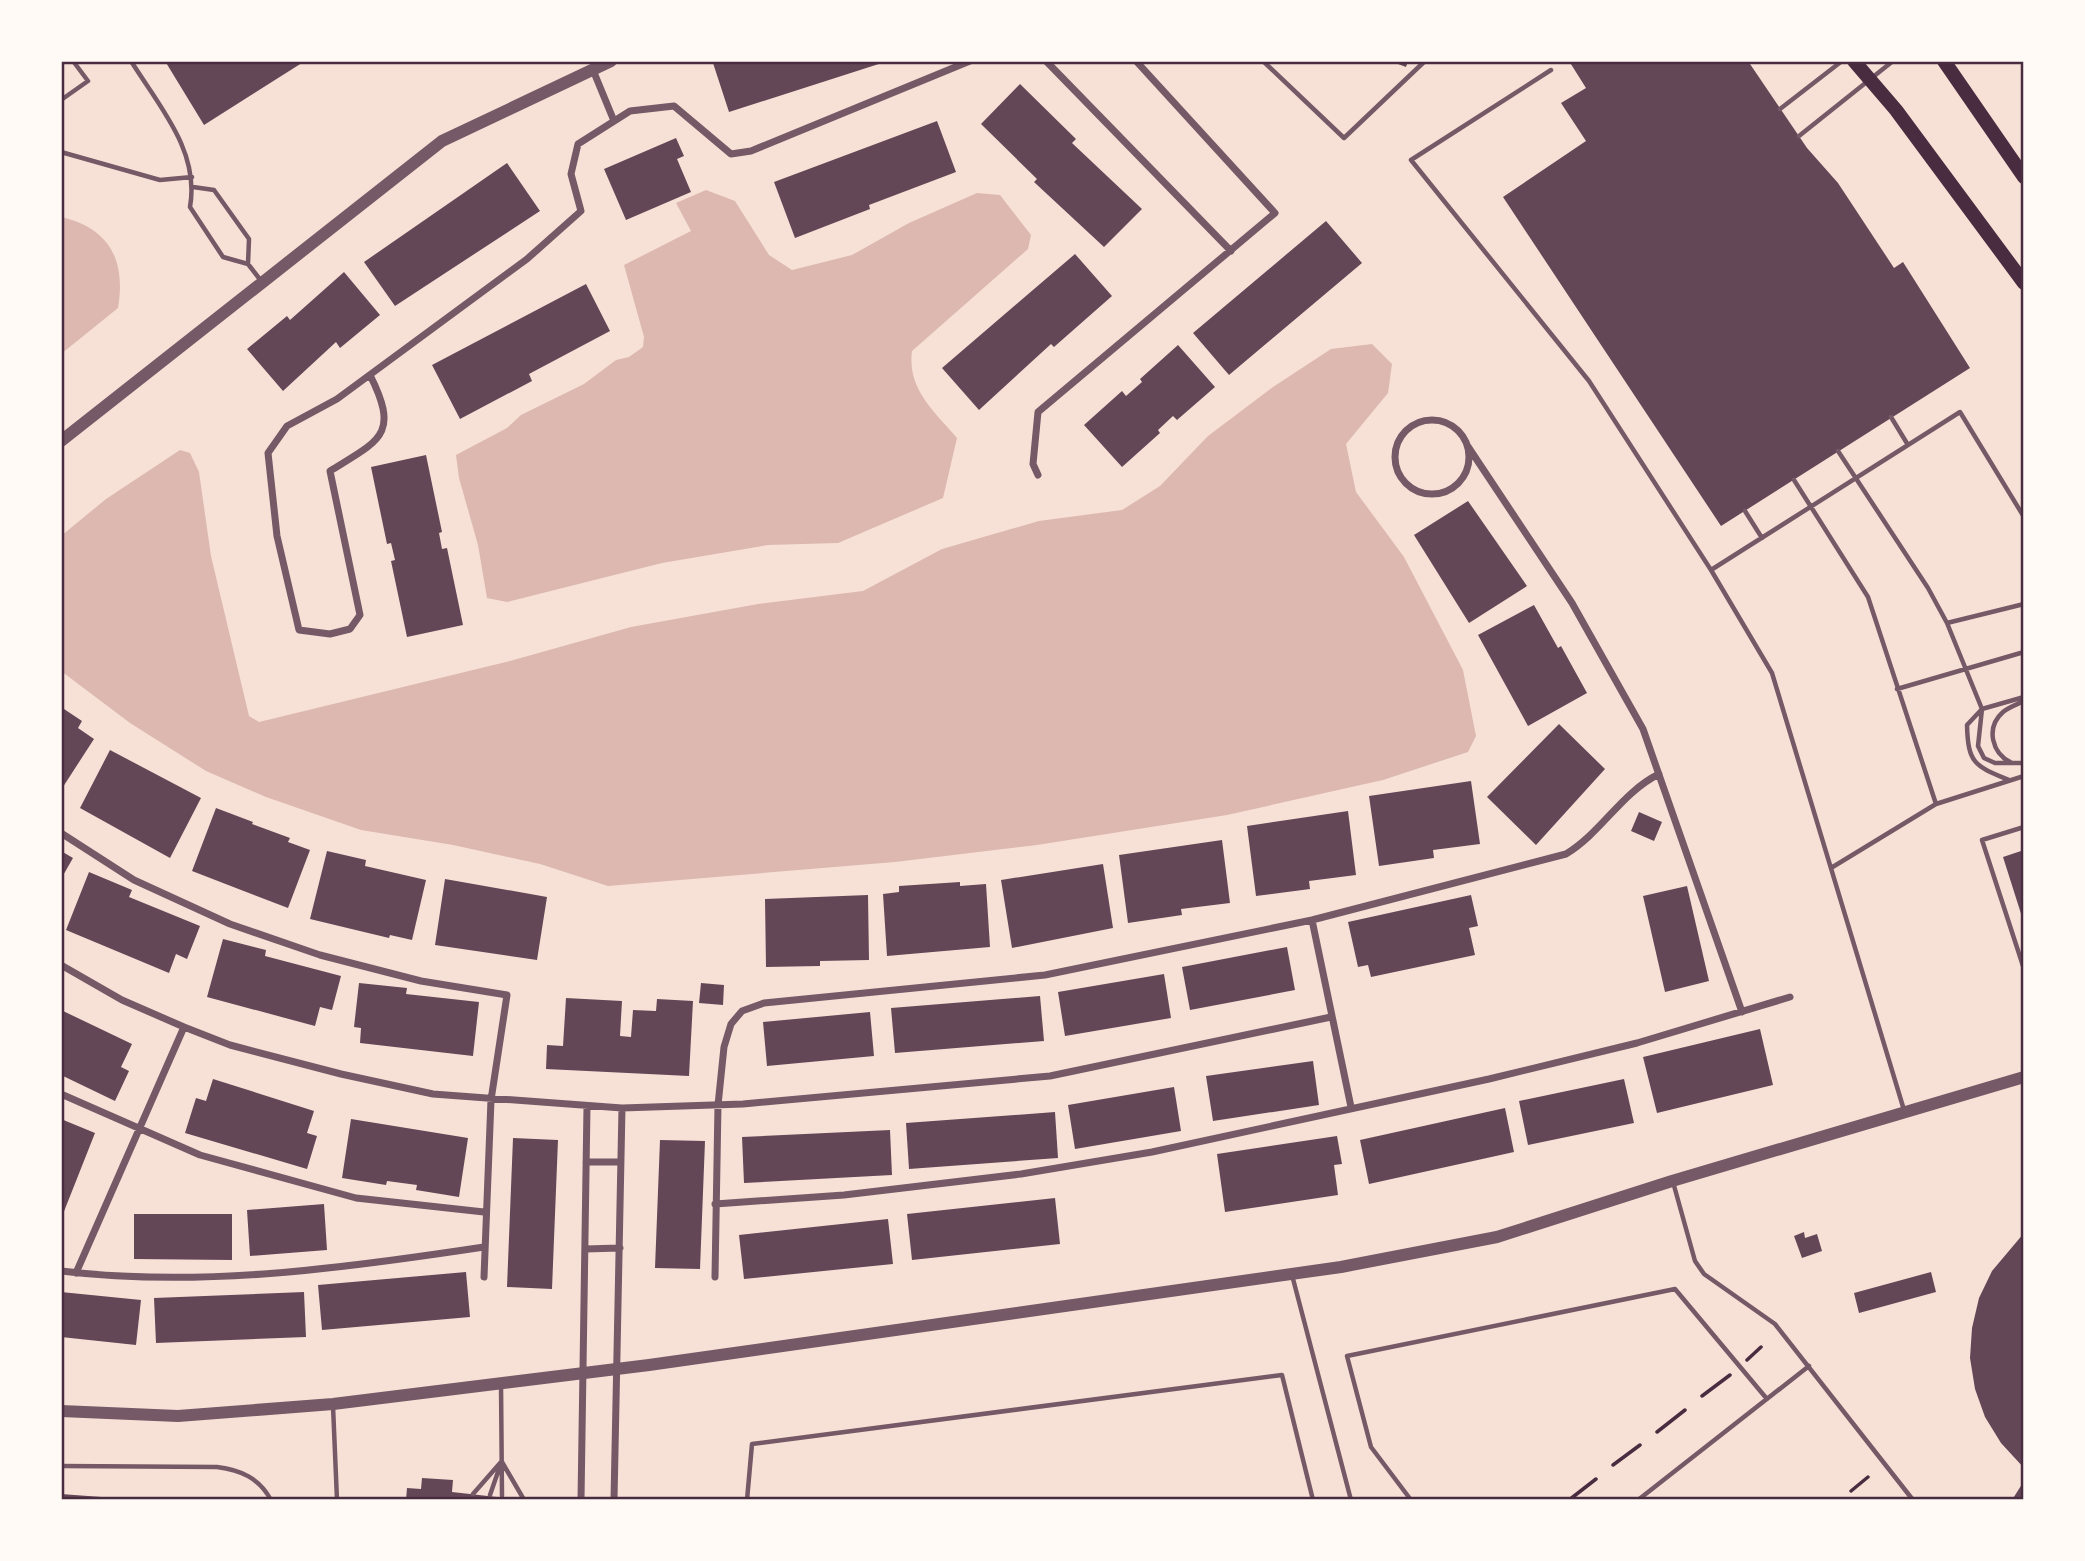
<svg xmlns="http://www.w3.org/2000/svg" width="2085" height="1561" viewBox="0 0 2085 1561" font-family="'Sofia Sans Condensed',sans-serif">
  <rect width="100%" height="100%" fill="#f7e1d7"/>
  <path fill="#dcb8b0" d="M706,190L735,201L769,255L792,270L852,255L909,223L977,193L1000,195L1031,235L1028,249L912,351C907,389 934,411 957,438L943,498L838,543L768,545L662,563L507,602L487,598L478,545L459,478L456,455L507,428L521,415L584,384L616,360L629,357L643,347L644,337L624,265L691,231L676,203Z
    M61,217C110,228 126,261 118,308L61,354Z
    M1372,344L1392,364L1388,393L1346,444L1356,492L1404,557L1463,670L1476,736L1468,752L1383,780L1227,815L1037,845L895,862L608,886L540,864L453,845L361,830L266,797L206,771L130,723L61,671V536L106,499L180,450L190,453L199,472L211,556L249,716L259,722L510,661L631,627L758,604L863,591L942,549L1039,521L1122,510L1160,486L1208,436L1273,387L1331,349Z"/>
  <path fill="#644757" d="M165,61H305L204,125Z
    M718,61H884L885,62L729,112L713,63Z
    M1390,61H1408L1406,67Z
    M1569,61H1748L1807,148L1838,183L1894,268L1903,262L1970,368L1721,526L1503,197L1586,141L1561,103L1586,88Z
    M1020,84L1076,139L1072,143L1142,209L1104,247L1034,182L1037,179L981,124Z
    M937,121L956,172L869,205L870,209L795,238L774,182Z
    M676,138L684,156L677,159L691,192L626,220L604,169Z
    M507,163L540,211L395,306L364,262Z
    M1326,221L1362,263L1229,375L1193,333Z
    M1075,254L1112,296L1054,347L1051,344L979,410L942,368Z
    M344,272L380,315L340,348L336,342L283,391L247,349L287,316L290,320Z
    M586,284L610,331L529,374L532,381L460,419L432,365Z
    M1178,345L1215,387L1177,420L1173,416L1158,430L1160,433L1122,467L1084,425L1122,391L1126,396L1142,382L1140,379Z
    M426,455L442,532L439,533L442,549L447,548L463,625L407,637L391,561L395,560L391,543L387,544L371,467Z
    M1468,501L1527,586L1469,623L1414,535Z
    M1534,605L1558,648L1561,646L1587,693L1528,726L1478,635Z
    M61,707L82,721L78,728L94,739L61,790Z
    M1559,724L1605,769L1536,845L1487,797Z
    M110,750L201,798L170,858L80,808Z
    M1471,781L1480,844L1433,850L1434,858L1379,866L1369,796Z
    M216,808L253,822L252,824L290,838L288,842L310,850L288,908L192,871Z
    M1348,811L1356,875L1309,881L1310,889L1256,896L1247,826Z
    M1639,812L1662,822L1654,841L1631,831Z
    M1222,840L1230,903L1181,909L1182,915L1128,923L1119,855Z
    M2024,850V920H2023L2003,857Z
    M61,851L73,858L61,879Z
    M327,851L366,860L365,866L426,880L412,940L390,935L389,938L310,919Z
    M1103,864L1113,928L1012,948L1001,880Z
    M89,872L132,890L129,897L200,926L187,959L176,954L169,973L66,930Z
    M445,879L547,897L537,960L435,945Z
    M960,882V886L986,884L990,947L887,956L883,894L899,892V886Z
    M1687,886L1709,981L1665,992L1643,896Z
    M868,895L869,960L820,961V966L766,967L765,899Z
    M1471,895L1478,926L1469,928L1475,955L1371,977L1368,965L1358,967L1348,922Z
    M223,939L266,950L265,956L341,976L332,1010L320,1007L315,1026L207,997Z
    M1287,947L1295,990L1190,1010L1182,967Z
    M1164,974L1171,1018L1065,1036L1058,992Z
    M359,983L407,988L406,994L479,1002L473,1056L360,1043L361,1028L354,1027Z
    M701,983L724,985L723,1005L699,1003Z
    M1040,996L1044,1041L895,1053L891,1008Z
    M566,998L622,1001L620,1036L631,1037L633,1010L656,1011L657,999L693,1001L689,1076L546,1069L547,1045L563,1046Z
    M61,1010L132,1044L121,1067L129,1071L115,1101L61,1075Z
    M870,1012L874,1056L767,1066L763,1022Z
    M1760,1029L1773,1085L1657,1113L1643,1057Z
    M1313,1061L1319,1105L1213,1121L1206,1076Z
    M213,1079L314,1111L307,1133L317,1136L307,1169L185,1133L196,1098L206,1101Z
    M1624,1079L1634,1123L1528,1145L1519,1101Z
    M1174,1087L1181,1131L1075,1149L1068,1105Z
    M1505,1108L1514,1152L1369,1184L1360,1140Z
    M1055,1112L1058,1158L909,1169L906,1123Z
    M61,1119L95,1133L61,1219Z
    M351,1119L468,1138L459,1197L416,1190L417,1185L387,1181L386,1185L342,1178Z
    M890,1130L892,1175L744,1183L742,1137Z
    M1337,1136L1342,1164L1334,1165L1338,1195L1225,1212L1217,1154Z
    M513,1138L558,1140L552,1289L507,1287Z
    M660,1140L705,1141L700,1269L655,1268Z
    M1055,1198L1060,1244L912,1260L907,1214Z
    M324,1204L327,1250L250,1256L247,1210Z
    M134,1214H232V1260L134,1259Z
    M888,1219L893,1264L744,1279L739,1235Z
    M1804,1232L1805,1238L1817,1234L1822,1251L1802,1258L1794,1236Z
    M2024,1233V1468L2001,1443L1985,1417L1975,1389L1970,1358L1972,1328L1979,1298L1992,1271Z
    M466,1272L470,1317L322,1330L318,1285Z
    M1931,1272L1936,1292L1859,1313L1854,1293Z
    M61,1292L141,1300L136,1345L61,1337Z
    M304,1292L306,1337L156,1343L154,1298Z
    M422,1478L453,1480L452,1492L524,1500H406L407,1488L421,1489Z
    M2024,1481V1500H2012Z
    M61,1494L115,1498V1500H61Z"/>
  <g fill="none" stroke-linecap="round" stroke-linejoin="round">
    <path stroke="#4a2c40" stroke-width="3.5" d="M1747,1360L1761,1347
      M1702,1396L1730,1375
      M1657,1432L1685,1410
      M1613,1465L1640,1445
      M1851,1491L1868,1477
      M1569,1500L1596,1479"/>
    <path stroke="#755966" stroke-width="4.5" d="M131,61C159,106 200,151 190,207L223,257L248,264L262,282
      M1263,61L1344,138L1425,61
      M1551,70L1411,160L1589,381L1711,570
      M61,100L88,81L73,61
      M1780,109L1842,61
      M1799,136L1893,61
      M61,152L160,180L192,177
      M193,187L214,190L249,239L248,264
      M1891,417L1908,445
      M1838,451L1928,588L1947,623L1982,709L1978,746L1984,758L1995,763H2024
      M1794,480L1868,597L1936,804L1831,868
      M1745,511L1762,538
      M1947,623L2024,604
      M1897,689L2024,652
      M2012,763C1992,754 1985,728 2003,712C2009,707 2018,704 2024,701
      M2009,780C1975,766 1968,764 1967,725L1982,709L2024,697
      M1936,804L2024,776
      M2024,827L1982,840L2024,969
      M1904,1110L1772,673L1711,570L1960,412L2024,517
      M1673,1182L1695,1261L1704,1274L1775,1324L1913,1500
      M1292,1275L1351,1500
      M501,1384L502,1496
      M333,1406L337,1500
      M502,1462L523,1498
      M61,1466L217,1467C241,1470 259,1478 271,1500
      M473,1494L501,1462
      M490,1495L500,1466
      M747,1500L752,1444L1282,1375L1313,1500
      M1411,1500L1371,1447L1347,1356L1675,1289L1767,1399
      M1638,1500L1809,1366"/>
    <path stroke="#755966" stroke-width="7" d="M1046,61L1231,251
      M593,70L614,121
      M370,375C400,435 380,440 330,471L360,615L350,629L330,634L299,630L277,536L268,453L287,426L337,399L527,259L581,211L571,174L578,144L630,111L674,106L731,154L751,151L970,61
      M1395 457a37 37 0 1 1 74 0a37 37 0 1 1-74 0Z
      M1467,445L1572,603L1643,729L1742,1012
      M1038,475L1033,464L1038,412L1275,213L1136,61
      M61,833L134,880L230,924L320,955L421,981L507,995L491,1100L484,1277
      M1312,920L1351,1107
      M61,965L122,1000L184,1027L230,1045L341,1074L433,1094L622,1108L743,1104L1050,1076L1331,1017
      M61,1094L200,1155L356,1198L484,1212
      M586,1162H621
      M715,1204L844,1195L1021,1174L1152,1152L1489,1079L1637,1043L1790,997
      M585,1249L620,1248
      M61,1271C202,1288 345,1268 484,1247
      M76,1273L184,1027
      M715,1277L718,1105L724,1047L731,1024L742,1011L764,1003L1045,975L1312,920L1566,854C1602,832 1621,793 1659,774
      M581,1500L587,1106
      M614,1500L622,1108"/>
    <path stroke="#755966" stroke-width="12" d="M61,441L442,141L611,61
      M61,1411L178,1416L333,1404L649,1365L1341,1267L1497,1237L1672,1181L2024,1077"/>
    <path stroke="#4a2c40" stroke-width="14" d="M1854,61L1896,110L2024,283
      M1944,61L2024,177"/>
  </g>
  <rect width="2085" height="1561" fill="none" stroke="#fffaf5" stroke-width="126"/>
  <rect x="63" y="63" width="1959" height="1435" fill="none" stroke="#4a2c40" stroke-width="2.5"/>
</svg>
